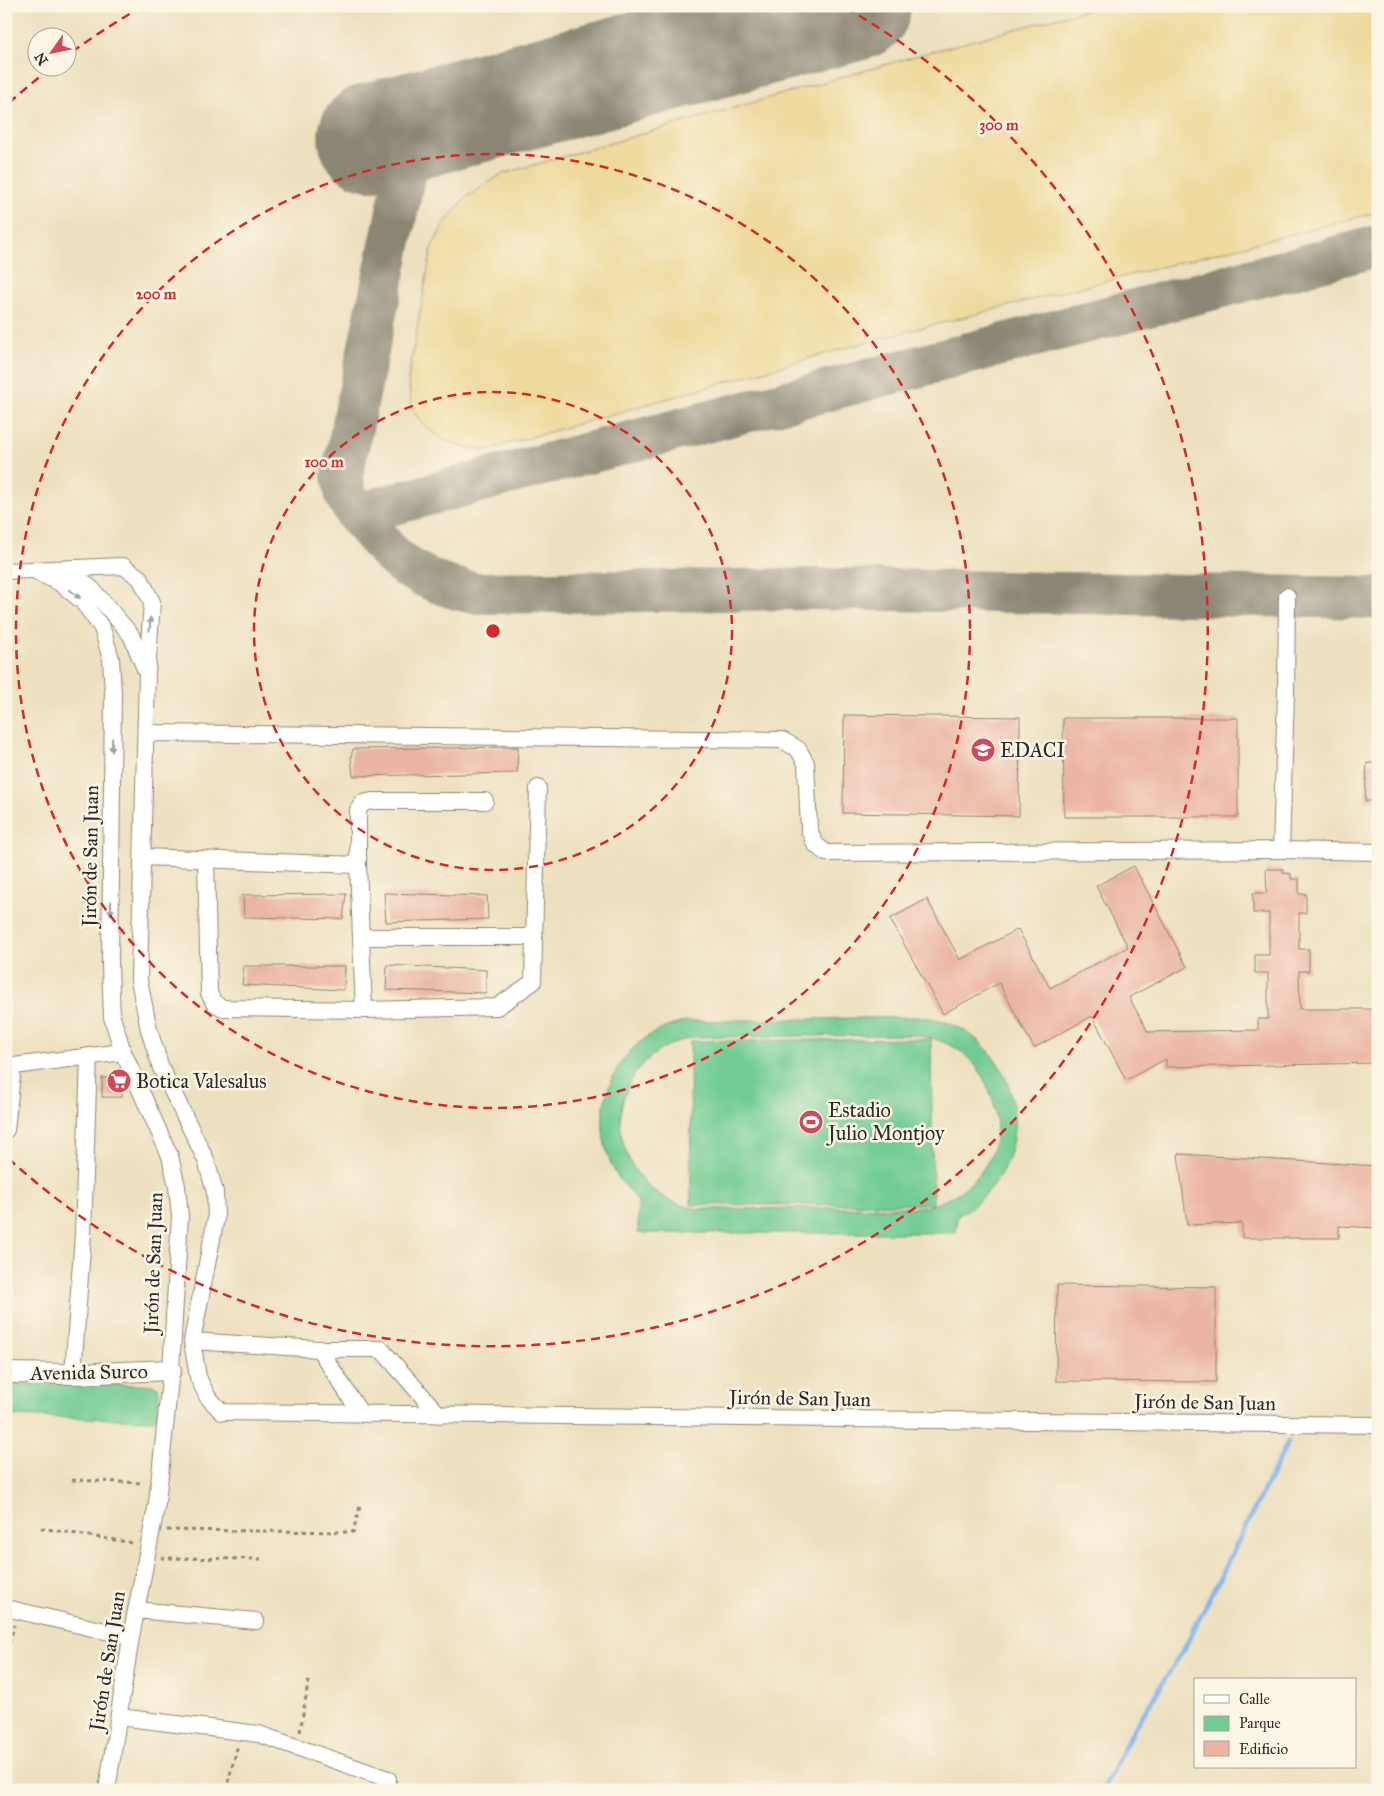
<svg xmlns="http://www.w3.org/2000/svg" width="1384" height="1796" viewBox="0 0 1384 1796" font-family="'IM FELL Great Primer',serif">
  <rect width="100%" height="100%" fill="#fcf5e5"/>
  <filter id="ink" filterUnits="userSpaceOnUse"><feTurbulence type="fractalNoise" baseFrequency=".02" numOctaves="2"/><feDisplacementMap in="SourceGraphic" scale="10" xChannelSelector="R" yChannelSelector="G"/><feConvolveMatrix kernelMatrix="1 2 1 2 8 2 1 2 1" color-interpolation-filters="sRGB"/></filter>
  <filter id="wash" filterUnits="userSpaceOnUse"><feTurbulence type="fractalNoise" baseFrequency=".0096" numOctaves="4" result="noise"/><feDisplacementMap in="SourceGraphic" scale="20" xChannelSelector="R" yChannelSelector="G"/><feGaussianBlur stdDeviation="1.12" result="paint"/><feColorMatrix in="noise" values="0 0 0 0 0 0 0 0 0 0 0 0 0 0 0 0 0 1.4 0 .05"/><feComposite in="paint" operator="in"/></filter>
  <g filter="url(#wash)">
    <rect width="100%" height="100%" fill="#ede0bf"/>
    <path fill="#71cc93" stroke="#4e7c5f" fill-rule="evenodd" d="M921,1017C928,1018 936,1018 943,1021C1032,1051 1039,1173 957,1216L956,1233H638V1201C630,1192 621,1183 615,1172C592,1130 602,1074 639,1043C653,1031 669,1026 687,1021ZM915,1035C954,1040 978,1058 991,1095C1010,1149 978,1193 925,1207L707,1209C700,1209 694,1209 688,1207C669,1203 652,1191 640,1177C606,1132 617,1070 670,1045C678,1041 687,1039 695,1037Z
      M931,1039L933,1204L691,1205L690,1041Z
      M6,1384L153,1385L158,1387L159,1391L157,1417L153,1420L6,1416Z"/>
    <path fill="#eeda9e" stroke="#8c8264" d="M1101,6H1378V212L870,341L486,450L463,447L442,439L424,425L412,410L408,379L432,246L446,221L465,198L502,174L919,55Z"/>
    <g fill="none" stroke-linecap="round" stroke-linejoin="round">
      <path stroke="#81b5ef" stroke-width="5" d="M1103,1790L1130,1736L1185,1647L1288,1442"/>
      <path stroke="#8c8675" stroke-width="42" d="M415,125L342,476C344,482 344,489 346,495C352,512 393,559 408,568C429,580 451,589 475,593L819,589L1378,598
        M356,514L1378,246"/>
      <path stroke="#8c8675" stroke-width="108" d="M372,137L857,6"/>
    </g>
    <g id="blocks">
      <path fill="#eab4a1" d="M844,715L1020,717L1019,816L843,813Z
        M1063,718H1238V817H1064Z
        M518,747L517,773L353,776L351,758L353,749Z
        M1367,763H1378V801H1365Z
        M1134,866L1187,967L1129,997L1148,1032L1258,1030V1019H1268V973H1255V955H1269V913H1253V893H1267L1266,869H1283V873L1291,874V879H1299V894H1306V913H1299V949H1309V971H1299L1300,1009H1374V1025H1378V1063L1166,1067V1059L1126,1080L1092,1016L1034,1048L999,983L943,1014L890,919L927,899L960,960L1018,929L1050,988L1128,947L1096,886Z
        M384,893L487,896L488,919L386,922Z
        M346,894L343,919L244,917L243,895Z
        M387,965L486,970V993L386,990Z
        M244,966H345L344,990L242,985Z
        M102,1078H122V1097H102Z
        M1178,1154L1378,1166V1228L1339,1226V1238H1242V1223L1187,1225Z
        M1057,1285L1216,1287V1382L1056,1381Z"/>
    </g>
  </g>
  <g filter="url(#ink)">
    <use href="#blocks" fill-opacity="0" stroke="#8c8675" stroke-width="1"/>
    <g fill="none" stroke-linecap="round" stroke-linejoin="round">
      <defs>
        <path id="minor" d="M67,569L92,589L131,635L145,669
          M6,571L123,566L140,578L152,602L147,673L139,980L149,1030L161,1068L206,1160L215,1192L216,1218L192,1341L198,1377L207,1396L222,1412L1378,1425
          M37,572L60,583L82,601L102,628L111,659L113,693L110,966L112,1017L123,1052L170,1156L177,1186L180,1216L171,1370L157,1503L131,1637L107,1790
          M146,733L782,740L798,749L806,763L809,829L815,844L826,853L1281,850L1378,852
          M1281,850L1286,693L1287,596
          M143,857L358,865L364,1010
          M206,861L209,993L214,1003L223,1008L364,1010L497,1007L533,982L538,788
          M358,865V810L363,803L372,801H485
          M361,937H534
          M6,1067L123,1052
          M6,1130L13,1066
          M192,1341L319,1349L361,1414
          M319,1349H381L439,1415
          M73,1374L83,1234L89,1056
          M6,1608L131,1637
          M136,1610L256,1621
          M119,1717L259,1734L388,1779L385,1790"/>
        <path id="major" d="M6,1373L73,1374L171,1370"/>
      </defs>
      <use href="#minor" stroke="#8c8675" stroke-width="18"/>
      <use href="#major" stroke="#8c8675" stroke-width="22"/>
      <path stroke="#8c8675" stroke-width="3" stroke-dasharray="4 4" stroke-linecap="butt" d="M72,1480L144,1483
        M41,1528L133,1543
        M167,1530L353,1532L360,1506
        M161,1558L263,1559
        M6,1658L14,1625
        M300,1732L309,1678
        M226,1790L238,1745"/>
      <use href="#minor" stroke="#fff" stroke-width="16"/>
      <use href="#major" stroke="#fff" stroke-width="20"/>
    </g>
    <defs><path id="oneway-solid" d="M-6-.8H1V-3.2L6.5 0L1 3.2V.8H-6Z" transform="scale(1.25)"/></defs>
    <g fill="#a0a0a0">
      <use href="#oneway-solid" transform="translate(75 594) rotate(39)"/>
      <use href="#oneway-solid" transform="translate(150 624) rotate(-86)"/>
      <use href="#oneway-solid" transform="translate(112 745) rotate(91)"/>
      <use href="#oneway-solid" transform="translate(111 908) rotate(91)"/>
    </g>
  </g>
  <g fill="none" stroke="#d62828" stroke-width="2.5" stroke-dasharray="9 6">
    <circle cx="493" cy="631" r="239"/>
    <circle cx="493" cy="631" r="477"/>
    <path d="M9 103A716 716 0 0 1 47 71M72 52A716 716 0 0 1 140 8M846 8A716 716 0 1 1 9 1159"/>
  </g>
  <defs>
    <symbol id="university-disc" viewBox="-11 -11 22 22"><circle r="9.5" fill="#d1495b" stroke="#fcf5e5"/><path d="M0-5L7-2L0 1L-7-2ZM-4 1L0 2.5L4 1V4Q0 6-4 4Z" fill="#fff"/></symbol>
    <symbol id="supermarket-disc" viewBox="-11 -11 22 22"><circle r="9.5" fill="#d1495b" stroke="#fcf5e5"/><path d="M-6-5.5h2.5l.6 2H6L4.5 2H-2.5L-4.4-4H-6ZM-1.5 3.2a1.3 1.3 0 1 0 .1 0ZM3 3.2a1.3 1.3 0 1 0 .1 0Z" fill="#fff"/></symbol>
    <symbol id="stadium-disc" viewBox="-11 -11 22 22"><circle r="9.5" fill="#d1495b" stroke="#fcf5e5"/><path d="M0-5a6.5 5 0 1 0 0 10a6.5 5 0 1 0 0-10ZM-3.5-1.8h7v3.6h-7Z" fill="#fff"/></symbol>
  </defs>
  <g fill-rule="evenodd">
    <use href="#university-disc" x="969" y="736" width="28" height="28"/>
    <use href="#supermarket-disc" x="105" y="1067" width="28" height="28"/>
    <use href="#stadium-disc" x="797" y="1108" width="28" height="28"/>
  </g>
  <g text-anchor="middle" stroke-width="5" stroke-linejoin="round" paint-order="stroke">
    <g font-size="20" fill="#2b2b2b" stroke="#fcf5e5" text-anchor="start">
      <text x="1000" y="757">EDACI</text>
      <text x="136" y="1088">Botica Valesalus</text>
      <text x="828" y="1117">Estadio<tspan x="828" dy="23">Julio Montjoy</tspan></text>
    </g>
    <g font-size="20" fill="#2b2b2b" stroke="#fcf5e5">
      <text transform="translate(90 856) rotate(-89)" y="7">Jirón de San Juan</text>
      <text transform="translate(153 1263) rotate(-88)" y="7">Jirón de San Juan</text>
      <text transform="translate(89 1372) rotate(-1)" y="7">Avenida Surco</text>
      <text transform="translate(800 1398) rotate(1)" y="7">Jirón de San Juan</text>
      <text transform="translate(1205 1402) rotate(1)" y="7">Jirón de San Juan</text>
      <text transform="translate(107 1661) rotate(-81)" y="7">Jirón de San Juan</text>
    </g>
  </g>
  <circle cx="493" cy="631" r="8" fill="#d62828" stroke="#fcf5e5" stroke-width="2.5"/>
  <g font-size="15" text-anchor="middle" font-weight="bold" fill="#d62828" stroke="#fcf5e5" stroke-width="5" stroke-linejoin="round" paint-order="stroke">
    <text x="999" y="130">300 m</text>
    <text x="156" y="299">200 m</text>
    <text x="324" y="467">100 m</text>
  </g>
  <rect width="1384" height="1796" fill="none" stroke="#fcf5e5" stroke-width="25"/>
  <rect x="1194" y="1678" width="162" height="90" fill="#fcf5e5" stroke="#a8a49b"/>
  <rect x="1204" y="1695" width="25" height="8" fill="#ffffff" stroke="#a8a49b"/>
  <text x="1239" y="1704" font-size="15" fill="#2b2b2b">Calle</text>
  <rect x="1204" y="1716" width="25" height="15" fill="#71cc93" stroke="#a8a49b"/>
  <text x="1239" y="1728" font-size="15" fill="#2b2b2b">Parque</text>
  <rect x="1204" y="1741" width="25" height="15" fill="#eab4a1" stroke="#a8a49b"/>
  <text x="1239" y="1754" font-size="15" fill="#2b2b2b">Edificio</text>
  <g transform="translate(52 52) rotate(237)"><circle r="24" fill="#fcf5e5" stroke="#a8a49b"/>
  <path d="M0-4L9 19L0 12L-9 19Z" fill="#d1495b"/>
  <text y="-8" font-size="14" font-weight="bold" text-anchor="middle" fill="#2b2b2b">N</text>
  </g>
</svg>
